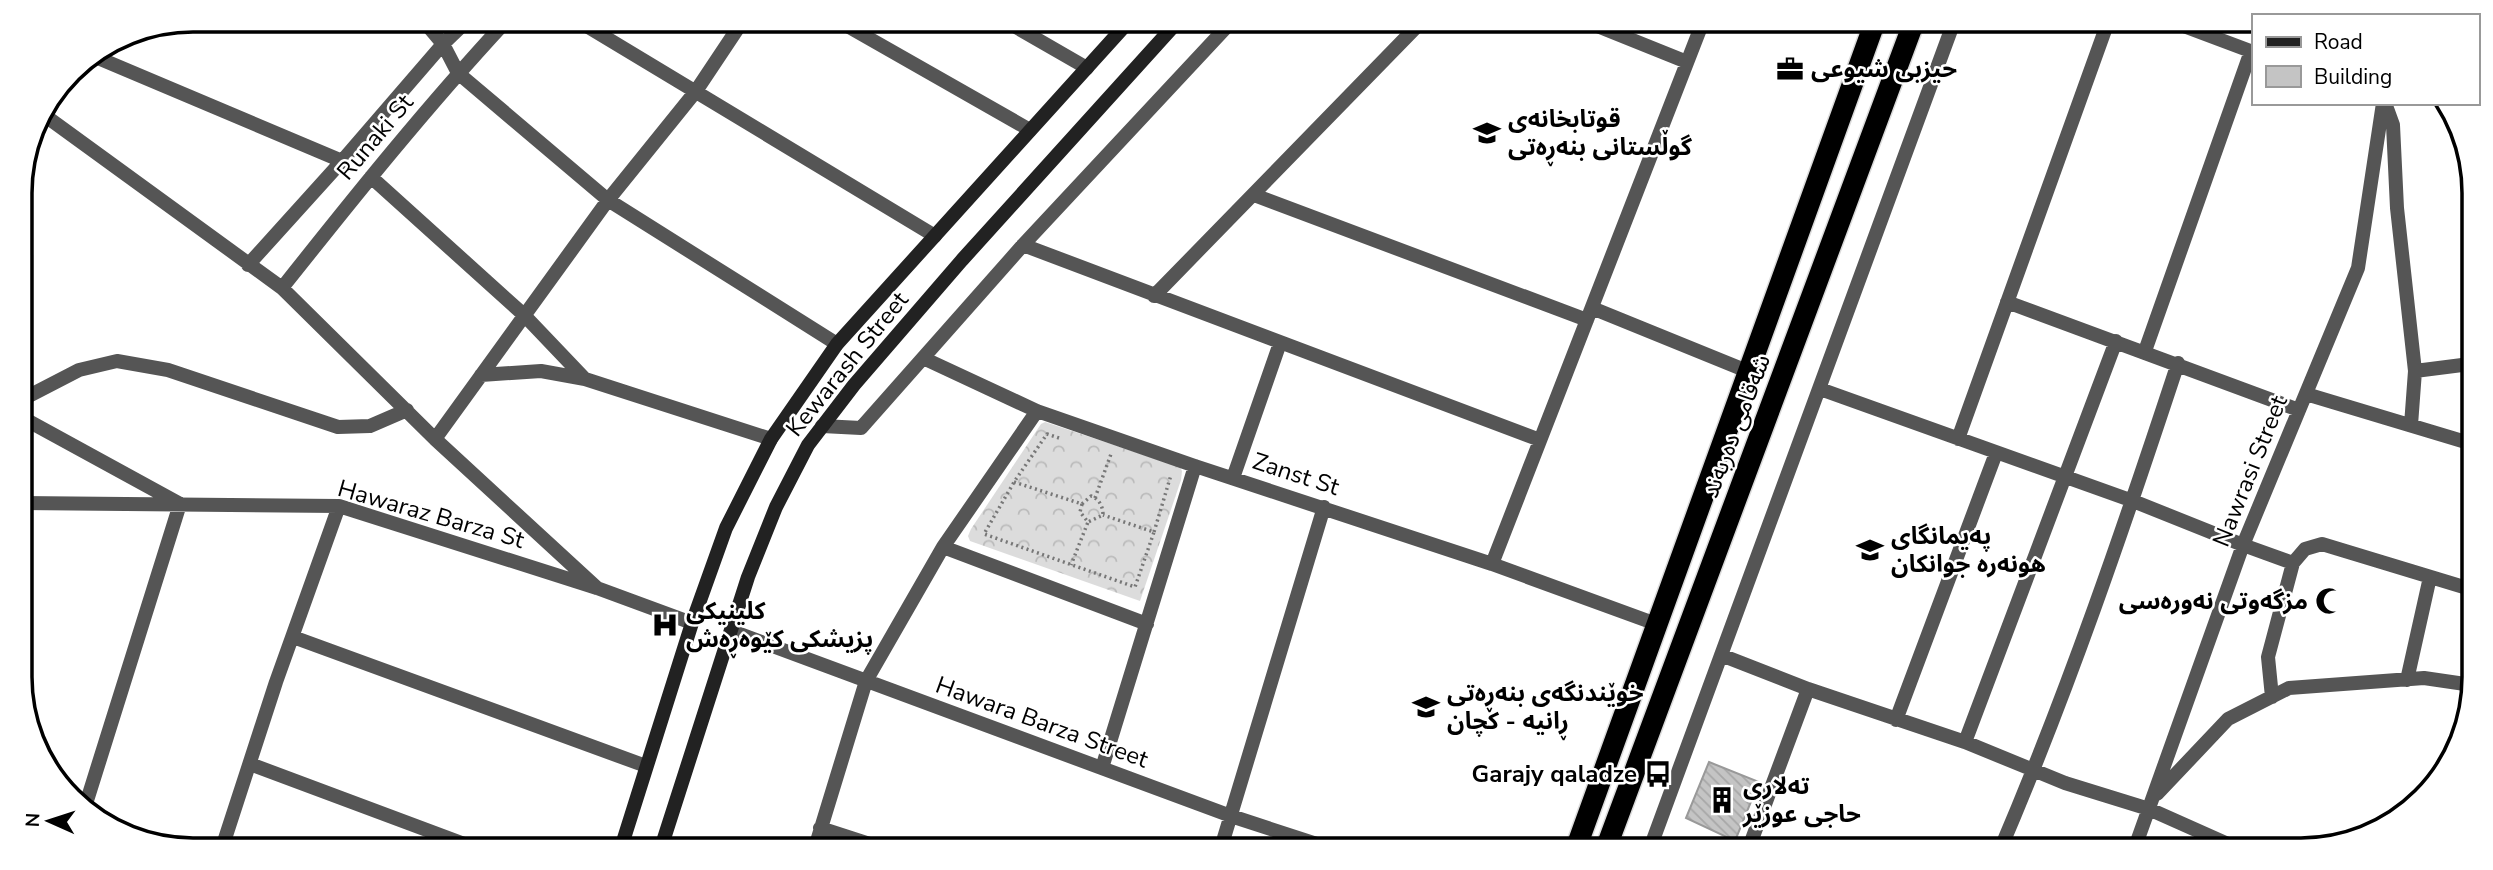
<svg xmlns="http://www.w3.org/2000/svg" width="2493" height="870" viewBox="0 0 2493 870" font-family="'Nunito Sans','Noto Sans Arabic',sans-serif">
  <defs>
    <pattern id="forest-crowns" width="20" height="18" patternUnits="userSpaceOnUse" patternTransform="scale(1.75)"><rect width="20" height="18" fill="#dcdcdc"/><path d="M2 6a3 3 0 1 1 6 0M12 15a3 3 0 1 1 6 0" fill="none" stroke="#bbb"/></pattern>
    <pattern id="building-back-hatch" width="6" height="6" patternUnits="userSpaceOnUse" patternTransform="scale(1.75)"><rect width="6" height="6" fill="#c4c4c4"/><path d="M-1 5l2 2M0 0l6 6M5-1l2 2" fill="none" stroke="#a7a7a7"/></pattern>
  </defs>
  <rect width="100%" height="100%" fill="#fff"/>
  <path fill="url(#forest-crowns)" d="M1045,422L1180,467L1182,471L1181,480L1140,601L970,541L968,536L971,529L1041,424Z"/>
  <path fill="url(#building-back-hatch)" stroke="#999" stroke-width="2" d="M1709,762L1759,782L1735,841L1686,818Z"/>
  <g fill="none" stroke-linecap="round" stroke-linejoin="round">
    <defs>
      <path id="highway" d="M1575,851C1677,574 1774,296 1876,19
        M1605,851L1915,19"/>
    </defs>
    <use href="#highway" stroke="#dbdbdb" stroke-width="24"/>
    <path stroke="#777" stroke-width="3.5" stroke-dasharray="2 3.5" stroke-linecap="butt" d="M1059,438L1047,434L1014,482L984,534L1135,587L1154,532L1103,515
      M1014,482L1082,504L1080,512L1088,522L1071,565
      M1095,498L1111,454
      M1082,504L1091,496C1099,499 1103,506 1103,515L1088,522
      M1154,532L1171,475"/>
    <path stroke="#555" stroke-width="14" d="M422,19L443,44L458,73L608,200L837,344
      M575,19L935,236
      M835,19L1030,130
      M1002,19L1087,68
      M1580,19L1687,62
      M2165,19L2253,52
      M91,55L342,161
      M2385,103L2393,125L2397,208L2415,371L2411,425
      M40,112L282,288L435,439L597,588
      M371,177L524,315L585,379L771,439
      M1254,195L1587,320
      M1023,245L1540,440
      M248,265L342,161L443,44L469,19
      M282,288C355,196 428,105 508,19
      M1154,296L1424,19
      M2007,302L2299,410
      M1592,308L1747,371
      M2145,351L2251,51
      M923,358L1037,411L1195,466L1492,564L1659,625
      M2415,371L2470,364
      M481,375L541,371L585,379
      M1820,389L2133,501L2243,545L2293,563L2305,549L2322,544L2467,588
      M2306,394L2469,443
      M21,400L79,370L117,361L168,370L338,427L370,426L407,410
      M21,417L180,504L85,807
      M822,426L861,428L1023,245L1234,19
      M435,439L608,200L696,91L744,19
      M1958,439L2109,19
      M21,442L27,421
      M1233,478L1280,343
      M21,503L339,506L597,588L692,623
      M943,547L1147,624
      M1492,564L1704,19
      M732,631L1231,816L1338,851
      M293,637L646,766
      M1721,655L1808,689L1965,742L2065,783L2149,809L2241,850
      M2407,680L2430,577
      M2272,697L2268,657L2293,563
      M1896,720L1996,453
      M1965,742L2116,341
      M250,764L483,851
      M1102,768L1195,466
      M2157,794L2228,719L2289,688L2424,678L2465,684
      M820,828L891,851
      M1607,844L1628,851
      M1748,850L1808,689
      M2000,850C2068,691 2124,527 2178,363
      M2134,850L2243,545L2358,268L2383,103
      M221,851L276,682L339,506
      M814,851L866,681L943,547L1037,411
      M1220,851L1324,507
      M1649,851L1955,19"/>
    <path stroke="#222" stroke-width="14" d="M620,851L692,623L726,528L771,439L837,344L1131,19
      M660,851L748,577L776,507L808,445L854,385L962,260L1180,19"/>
    <use href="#highway" stroke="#000" stroke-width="21"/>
  </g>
  <defs>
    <symbol id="office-bare" viewBox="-9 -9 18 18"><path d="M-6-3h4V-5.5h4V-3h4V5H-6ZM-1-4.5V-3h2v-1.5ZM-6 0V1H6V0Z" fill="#000" stroke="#fff" stroke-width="2.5" paint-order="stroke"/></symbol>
    <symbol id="school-bare" viewBox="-9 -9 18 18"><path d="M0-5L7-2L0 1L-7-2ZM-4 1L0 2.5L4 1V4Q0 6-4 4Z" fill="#000" stroke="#fff" stroke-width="2.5" paint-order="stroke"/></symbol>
    <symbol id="mosque-bare" viewBox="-9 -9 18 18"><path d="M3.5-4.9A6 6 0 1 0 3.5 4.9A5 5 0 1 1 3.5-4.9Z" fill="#000" stroke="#fff" stroke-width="2.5" paint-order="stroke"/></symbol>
    <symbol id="hospital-bare" viewBox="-9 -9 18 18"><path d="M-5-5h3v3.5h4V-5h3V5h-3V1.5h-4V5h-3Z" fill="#000" stroke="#fff" stroke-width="2.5" paint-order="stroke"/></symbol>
    <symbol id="bus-bare" viewBox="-9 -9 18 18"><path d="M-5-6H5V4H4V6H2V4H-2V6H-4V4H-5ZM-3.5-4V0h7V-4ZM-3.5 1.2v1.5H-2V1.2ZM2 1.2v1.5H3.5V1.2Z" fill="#000" stroke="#fff" stroke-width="2.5" paint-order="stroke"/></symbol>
    <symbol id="building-bare" viewBox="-9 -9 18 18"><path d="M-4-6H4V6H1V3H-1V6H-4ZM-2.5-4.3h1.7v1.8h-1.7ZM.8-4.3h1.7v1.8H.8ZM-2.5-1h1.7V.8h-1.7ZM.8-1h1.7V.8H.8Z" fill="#000" stroke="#fff" stroke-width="2.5" paint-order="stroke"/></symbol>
  </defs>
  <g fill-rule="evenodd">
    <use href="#office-bare" x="1771" y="50" width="38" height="38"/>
    <use href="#school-bare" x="1468" y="114" width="38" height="38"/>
    <use href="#school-bare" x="1851" y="531" width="38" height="38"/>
    <use href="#mosque-bare" x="2310" y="582" width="38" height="38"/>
    <use href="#hospital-bare" x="646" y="606" width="38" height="38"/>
    <use href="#school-bare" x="1407" y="688" width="38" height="38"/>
    <use href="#bus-bare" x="1639" y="755" width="38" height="38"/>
    <use href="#building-bare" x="1703" y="781" width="38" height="38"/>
  </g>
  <g text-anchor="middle" stroke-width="5" stroke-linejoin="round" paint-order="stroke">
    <g font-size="24" font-weight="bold" fill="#000" stroke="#fff" text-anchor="start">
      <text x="1811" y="77">حیزبی شیوعی</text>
      <text x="1508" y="127">قوتابخانه‌ی<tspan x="1508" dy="28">گوڵستانی بنه‌ڕه‌تی</tspan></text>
      <text x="1891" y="544">پەیمانگای<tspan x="1891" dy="28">هونەرە جوانکان</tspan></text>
      <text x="2308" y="609" text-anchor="end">مزگەوتی نەورەسی</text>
      <text x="686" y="619">كلینیكی<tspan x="686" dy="28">پزیشكی كێوەڕەش</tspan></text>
      <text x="1447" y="701">خوێندنگەی بنەڕەتی<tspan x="1447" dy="28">ڕانیە - کچان</tspan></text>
      <text x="1637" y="782" text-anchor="end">Garajy qaladze</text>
      <text x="1743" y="794">تەلاری<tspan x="1743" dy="28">حاجی عوزێر</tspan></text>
    </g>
    <g font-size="24" fill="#000" stroke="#fff">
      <text transform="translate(375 137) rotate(-50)" y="8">Runaki St</text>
      <text transform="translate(847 364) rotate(-51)" y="8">Kewarash Street</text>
      <text transform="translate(1736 426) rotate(-69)" y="8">شەقامی دەربەند</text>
      <text transform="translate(2250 471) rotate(-68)" y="8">Nawrasi Street</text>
      <text transform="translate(1296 474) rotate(18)" y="8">Zanst St</text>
      <text transform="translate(431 514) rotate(16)" y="8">Hawaraz Barza St</text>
      <text transform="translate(1042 722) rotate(20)" y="8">Hawara Barza Street</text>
    </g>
  </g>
  <path d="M0 0H2493V870H0ZM193 32H2301A161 161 0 0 1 2462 193V677A161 161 0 0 1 2301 838H193A161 161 0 0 1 32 677V193A161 161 0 0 1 193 32Z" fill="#fff" fill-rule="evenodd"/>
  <path fill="none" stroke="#000" stroke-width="3.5" d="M193 32H2301A161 161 0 0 1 2462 193V677A161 161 0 0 1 2301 838H193A161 161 0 0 1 32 677V193A161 161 0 0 1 193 32Z"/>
  <rect x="2252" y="14" width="228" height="91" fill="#ffffff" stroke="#999999" stroke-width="2"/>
  <rect x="2266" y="37" width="35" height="10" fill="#222222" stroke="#999999" stroke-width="2"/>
  <text x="2314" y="49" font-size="21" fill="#000000">Road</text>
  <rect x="2266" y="66" width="35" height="21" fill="#c4c4c4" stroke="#999999" stroke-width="2"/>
  <text x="2314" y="84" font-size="21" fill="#000000">Building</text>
  <g transform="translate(49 821) rotate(273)" stroke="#ffffff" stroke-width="5" paint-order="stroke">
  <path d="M0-5L12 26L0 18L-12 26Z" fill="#000000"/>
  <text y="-10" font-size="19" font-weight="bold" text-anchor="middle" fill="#000000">N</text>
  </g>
</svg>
